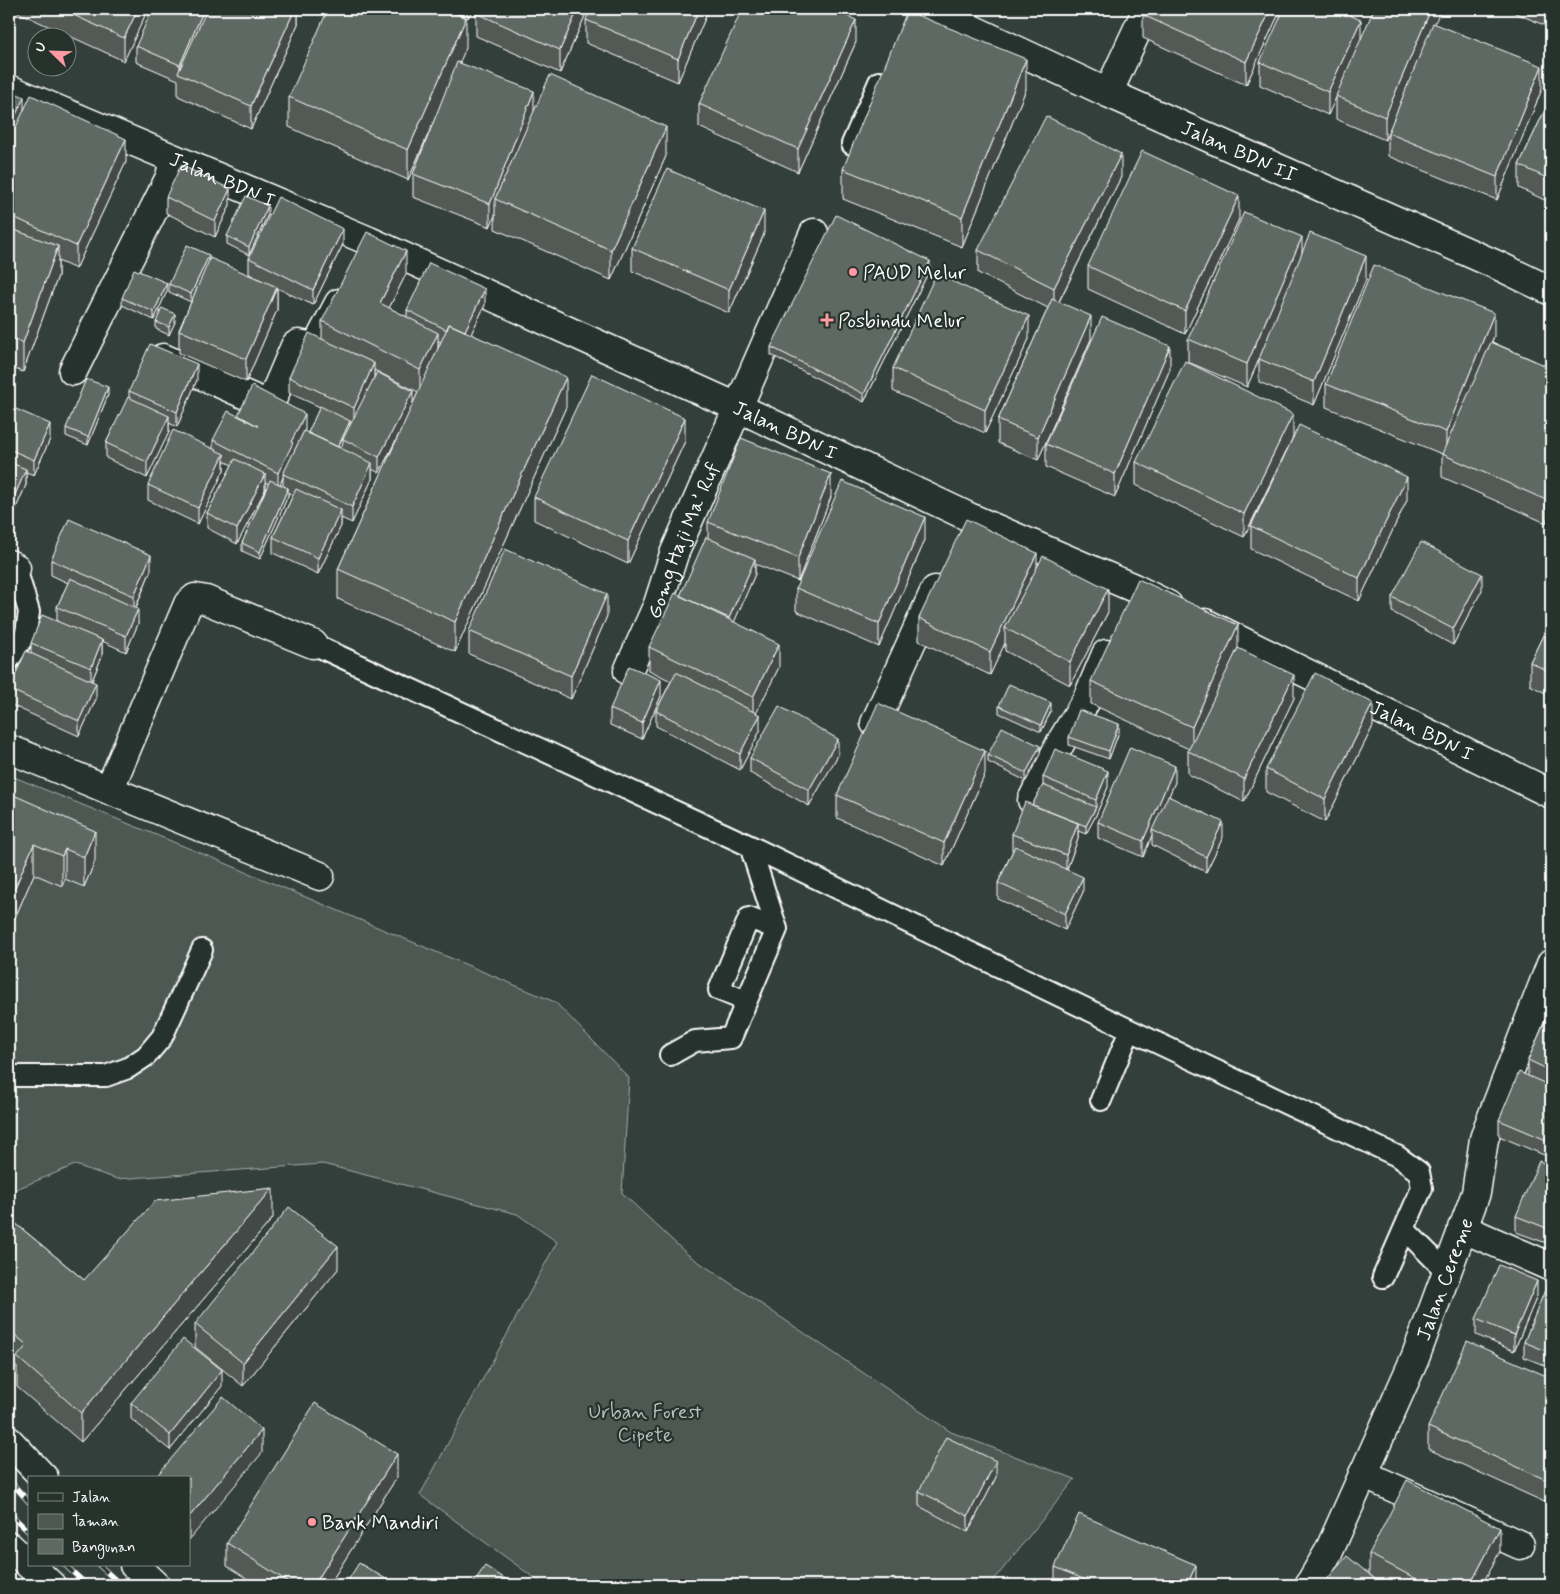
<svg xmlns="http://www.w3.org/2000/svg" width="1560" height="1594" viewBox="0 0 1560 1594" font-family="Mynerve,sans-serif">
  <rect width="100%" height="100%" fill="#333f3a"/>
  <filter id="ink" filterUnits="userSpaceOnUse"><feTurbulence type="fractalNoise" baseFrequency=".02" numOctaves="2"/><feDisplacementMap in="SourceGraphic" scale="10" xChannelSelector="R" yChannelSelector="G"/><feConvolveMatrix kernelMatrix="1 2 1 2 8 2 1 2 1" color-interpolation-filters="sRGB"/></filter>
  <g filter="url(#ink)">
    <path fill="#4d5853" stroke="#a6aca9" d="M9,775L220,861L555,1002L629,1078L622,1193L687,1254L951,1432L1075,1479L990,1585H544L420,1495L557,1242L517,1214L323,1164L117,1179L75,1165L9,1192Z"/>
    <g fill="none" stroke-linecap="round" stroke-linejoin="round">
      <defs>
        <path id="service" d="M852,144L879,82
          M313,644L750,846L1130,1030L1397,1156L1419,1172L1422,1188L1383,1277
          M9,660L26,633L29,612L16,568
          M746,1001L719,990L749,918L777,929
          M670,1055L695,1041L731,1038L777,929L750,846
          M9,1076H106L128,1068L146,1056L162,1037L202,950
          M1101,1100L1130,1030
          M1404,1229L1447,1272"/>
        <g id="minor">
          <path id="s1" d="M9,89L369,241L737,407L969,517L1134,588L1168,605"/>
          <path d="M1108,93L1147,9"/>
          <path d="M163,358L266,404L272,400L295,346L298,344L313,347L317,345L339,303"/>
          <path d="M73,371L170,177L174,159"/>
          <path d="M9,564L16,568"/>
          <path id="s2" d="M1205,623L1551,794"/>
          <path id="s3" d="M628,671L658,604L674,554L814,233"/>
          <path d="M875,723L935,590"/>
          <path d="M9,749L320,876"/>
          <path d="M109,790L188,604L195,598L206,600L313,644"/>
          <path d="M1032,800L1061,742L1087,699L1106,654"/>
          <path d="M1462,1228L1551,1267"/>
          <path d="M1363,1474L1520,1545"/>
          <path id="s4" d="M1309,1585L1329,1551L1415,1358L1476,1193L1484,1139L1488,1127L1551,964"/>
        </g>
        <g id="tertiary">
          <path id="s5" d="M929,9L1108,93L1499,266L1551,291"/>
        </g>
        <path id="primary" d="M9,1441L44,1478
          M9,1546L51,1585
          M134,1565L155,1585"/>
      </defs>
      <use href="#service" stroke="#fff" stroke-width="24"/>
      <use href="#minor" stroke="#fff" stroke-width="31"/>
      <use href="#tertiary" stroke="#fff" stroke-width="31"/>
      <use href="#primary" stroke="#fff" stroke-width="31"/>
      <use href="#service" stroke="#26332d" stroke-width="20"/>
      <use href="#minor" stroke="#26332d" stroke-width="28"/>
      <use href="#tertiary" stroke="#26332d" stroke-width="28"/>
      <use href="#primary" stroke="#26332d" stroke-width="28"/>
      <defs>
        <path id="rail" d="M9,1480L29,1502
          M9,1513L29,1532
          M65,1565L87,1585
          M99,1565L121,1585"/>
      </defs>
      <use href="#rail" stroke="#fff" stroke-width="5.5"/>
      <use href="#rail" stroke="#26332d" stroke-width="4" stroke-dasharray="11" stroke-linecap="butt"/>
    </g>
    <path fill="#525a56" stroke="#fff" fill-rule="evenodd" d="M13,9H148L124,61L13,10Z
      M298,9V24L251,129L178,96V80L136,62V46Z
      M447,9H473L468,18Z
      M588,9L560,73L476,36V13Z
      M709,9L678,82L586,43V20Z
      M1146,9H1281L1246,85L1143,38V15Z
      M1506,9H1551V28Z
      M1435,24L1542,89L1497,200L1388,156V133L1393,121L1385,140L1336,119V96L1328,115L1260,85V62Z
      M856,42L798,172L699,127V104Z
      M466,48L459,63L534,111L666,156L611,280L495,229V215L490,227L413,197V174L436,116L408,180L289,127V97Z
      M1026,89L962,247L843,199V169Z
      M9,90L24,109L126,162L76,269L58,261V276L23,372L9,367Z
      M1551,97V203L1519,188V165Z
      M1121,177L1059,302L1091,339L1038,460L998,443V420L1048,308L978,273V250Z
      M166,197L230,205L215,237L166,213Z
      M268,214L249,255L227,244V236Z
      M1239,219L1185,334L1088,289V266Z
      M764,234L729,313L632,271V248Z
      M343,244L313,305L277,288V310L246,382L179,353V330L191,302L169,292V284L209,261L265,282L249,274V258Z
      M1302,253L1366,279L1314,405L1259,382V359L1247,387L1188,362V339Z
      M930,269L864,402L771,355V347Z
      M406,274L389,308L407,317V310L485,305L471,334L566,407L455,652L338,599V569L401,431L379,473L372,469V479L352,523L341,518V526L318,574L273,553V537L293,495L288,492V496L260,559L242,551V543L269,484L265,482V490L237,544L207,528V513L232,465L224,461V470L198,524L148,500V485L213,449V440L238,416V415L305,429L293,455L308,433L320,407L289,393V377L322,339V321ZM438,341L441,342L438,348ZM374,370L418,392L413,404L374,378ZM283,477V486L280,485Z
      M167,291L154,320L122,305V298Z
      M156,322H175L169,335L156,329Z
      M1494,336L1492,342L1551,368V511L1546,523L1442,477V454L1326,407V384Z
      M1029,339L985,433L893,391V368Z
      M1170,369L1115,497L1046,467V444Z
      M197,380L177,427L169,423V432L147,478L106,458V443L129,398V391Z
      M108,395L88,445L66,436V428Z
      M9,406L50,439L34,475L26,472V485L9,524Z
      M1293,437L1407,500L1359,601L1251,549V526L1283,457L1244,537L1136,485V462Z
      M685,441L628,564L534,520V497Z
      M831,497L798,581L755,564V574L734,622L779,667L756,713L760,731L740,770L656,726V711L671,681L649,670V647L680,596L708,538V522Z
      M925,540L879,647L796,611V588Z
      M51,560L151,570L136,608L138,624L126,652L102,641V656L92,681L96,699L79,736L9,704V689L31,653V643L57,622V607L68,583L51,575Z
      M1037,567L1108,612L1070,685L1005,651V643L990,675L919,641V618Z
      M1482,590L1453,645L1392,612V597Z
      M607,616L571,699L469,654V631Z
      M1551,619V696L1530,685V662Z
      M1238,648L1294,698L1244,802L1188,774V751L1189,749L1091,704V681Z
      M661,696L642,739L610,725V709Z
      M999,706L1051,711L1041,732L999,713Z
      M1373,726L1325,822L1266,792V769Z
      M1119,732L1109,759L1069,745V737Z
      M1040,754L1026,781L988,762V755Z
      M838,755L809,806L750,773V758Z
      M985,774L944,866L837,818V795Z
      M1043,777L1108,787L1096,815L1086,834L1078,831V839L1067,869L1083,892L1065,930L998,899V883L1013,850H1012V834L1032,805L1043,785Z
      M1175,782L1169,796L1223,837L1206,872L1152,845V835L1143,857L1098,838V822Z
      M9,793L95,861L84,887L65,879L62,886L34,874L10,929L9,928Z
      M1551,1008V1158L1499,1136V1120L1528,1076V1060Z
      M1551,1166V1238L1549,1244L1516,1232V1216Z
      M9,1218L84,1280L273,1218L81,1442L17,1387V1367L9,1360Z
      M338,1269L243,1386L195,1347V1324Z
      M1551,1281V1368L1524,1357V1342Z
      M1537,1296L1514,1351L1476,1335V1319Z
      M1551,1378V1505L1428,1449V1427Z
      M222,1386L170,1450L131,1419V1403Z
      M397,1477L329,1585H257L227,1566V1543Z
      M996,1477L968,1532L919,1506V1491Z
      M1500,1551L1482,1585H1384L1378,1582L1369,1574V1554Z
      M1055,1567L1196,1585H1055Z"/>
    <path fill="#424a46" stroke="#fff" d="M138,9H148L124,61V38Z
      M204,9H210L180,74V65Z
      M295,9H298V24L251,129V106Z
      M468,9H473L468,18Z
      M578,9H588L560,73V50Z
      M699,9H709L678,82V59Z
      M1271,9H1281L1246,85V62Z
      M1431,9H1441L1385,140V117Z
      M466,18V48L408,180V150Z
      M856,20V42L798,172V149Z
      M1361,20V43L1328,115V92Z
      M1026,59V89L962,247V217Z
      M1542,66V89L1497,200V177Z
      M534,91V114L495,199V215L490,227V204Z
      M24,97V113L9,146V130Z
      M666,127V156L611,280V250Z
      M126,139V162L76,269V246Z
      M1121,154V177L1054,311V288Z
      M230,189V205L215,237V221Z
      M1239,196V219L1185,334V311Z
      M268,206V214L249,255V247Z
      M764,211V234L729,313V290Z
      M343,229V244L313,305V290Z
      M1302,237V260L1247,387V364Z
      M58,246V276L23,372V343Z
      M406,251V274L380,326V303Z
      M209,255V263L191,302V294Z
      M1366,256V279L1314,405V382Z
      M930,261V269L864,402V394Z
      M167,283V291L154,320V312Z
      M277,287V310L246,382V359Z
      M485,289V305L462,353V337Z
      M1494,313V336L1446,455V432Z
      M175,314V322L169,335V327Z
      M1029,316V339L985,433V410Z
      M1091,316V339L1038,460V437Z
      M438,333V356L420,393V370Z
      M1170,346V369L1115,497V474Z
      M374,363V379L354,423V408Z
      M197,364V380L177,427V412Z
      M566,377V407L455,652V622Z
      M108,387V395L88,445V437Z
      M413,391V407L379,473V457Z
      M305,414V429L293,454V459L283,474V477L278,489V473L291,442Z
      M1293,414V437L1244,537V514Z
      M169,416V432L147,478V462Z
      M685,418V441L628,564V541Z
      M350,421V429L343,439V443L336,458V451Z
      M50,424V439L34,475V460Z
      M224,454V470L198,524V508Z
      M372,463V479L352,523V507Z
      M26,469V485L9,524V509Z
      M265,474V490L237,544V529Z
      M831,474V497L798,581V558Z
      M1407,477V500L1359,601V578Z
      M288,488V496L260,559V552Z
      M1551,488V511L1546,523V500Z
      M341,510V526L318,574V558Z
      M925,517V540L879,647V624Z
      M1037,553V576L1005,628V643L990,675V652Z
      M151,555V570L134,611V596Z
      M755,559V574L729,634V618Z
      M1482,574V590L1453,645V629Z
      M11,584V607L9,609V586Z
      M1108,589V612L1070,685V662Z
      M607,594V616L571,699V676Z
      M138,609V624L126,652V636Z
      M1238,625V648L1192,750V727Z
      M102,640V656L91,683V668Z
      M779,644V667L753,720V697Z
      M1294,675V698L1244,802V779Z
      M661,680V696L642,739V723Z
      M96,683V699L79,736V721Z
      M1051,703V711L1041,732V725Z
      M1373,703V726L1325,822V799Z
      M760,715V731L740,770V754Z
      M1119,724V732L1109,759V751Z
      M838,739V755L809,806V790Z
      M1040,746V754L1026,781V773Z
      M985,751V774L944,866V843Z
      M1175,766V782L1154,831L1152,830V835L1143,857V841Z
      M1108,771V787L1096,815L1086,834V826L1096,807V800Z
      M1223,822V837L1206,872V857Z
      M1078,823V839L1066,871V855Z
      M95,831V861L84,887V857Z
      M34,844V874L10,929V899Z
      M65,849V879L62,886V856Z
      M1083,877V892L1065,930V914Z
      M273,1188V1218L81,1442V1413Z
      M1551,1223V1238L1549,1244V1229Z
      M338,1246V1269L243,1386V1363Z
      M1537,1281V1296L1514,1351V1335Z
      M222,1370V1386L170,1450V1435Z
      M262,1430V1453L189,1540V1517Z
      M397,1454V1477L329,1585H314Z
      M996,1461V1477L968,1532V1516Z
      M1500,1528V1551L1482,1585H1470Z
      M1196,1565V1585H1187Z"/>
    <path fill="#5f6964" stroke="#fff" d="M60,9H138L124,38Z
      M152,9H204L180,65L136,46Z
      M207,9H295L251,106L178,73Z
      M328,9H446L466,18L408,150L289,97Z
      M478,9H578L560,50L476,13Z
      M590,9H699L678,59L586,20Z
      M742,9H832L856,20L798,149L699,104Z
      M1146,9H1271L1246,62L1143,15Z
      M1284,9H1336L1361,20L1328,92L1260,62Z
      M1374,9H1431L1385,117L1336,96Z
      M907,11L1026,59L962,217L843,169Z
      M1433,23L1542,66L1497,177L1388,133Z
      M457,62L534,91L490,204L413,174Z
      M550,75L666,127L611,250L495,199Z
      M9,90L24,97L9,130Z
      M31,95L126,139L76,246L9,215V142Z
      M1551,97V180L1519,165Z
      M1046,116L1121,154L1054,288L978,250Z
      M1142,151L1239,196L1185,311L1088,266Z
      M181,165L230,189L215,221L166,197Z
      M667,169L764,211L729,290L632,248Z
      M246,196L268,206L249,247L227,236Z
      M278,197L343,229L313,290L249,258Z
      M1244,212L1302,237L1247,364L1188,339Z
      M836,215L930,261L864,394L771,347Z
      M9,228L58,246L23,343L9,337Z
      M367,232L406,251L380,303L438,333L420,370L322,321Z
      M1310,233L1366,256L1314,382L1259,359Z
      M187,245L209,255L191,294L169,284Z
      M210,258L277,287L246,359L179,330Z
      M429,263L485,289L465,331L449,324L447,330L407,310Z
      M1374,265L1494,313L1446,432L1326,384Z
      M134,269L167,283L154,312L122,298Z
      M936,274L1029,316L985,410L893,368Z
      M1052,299L1091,316L1038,437L998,420Z
      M162,308L175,314L169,327L156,322Z
      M1102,317L1170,346L1115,474L1046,444Z
      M449,324L566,377L455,622L338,569Z
      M309,333L374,363L354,408L289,377Z
      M1491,342L1551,368V488L1546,500L1442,454Z
      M150,344L197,364L177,412L129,391Z
      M1185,361L1293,414L1244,514L1136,462Z
      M377,372L413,391L379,457L343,439Z
      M592,374L685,418L628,541L534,497Z
      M86,379L108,387L88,437L66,428Z
      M252,386L305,414L291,442L293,443L278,473L213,440L228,411L258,426L238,415Z
      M128,397L169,416L147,462L106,443Z
      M9,406L50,424L34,460L9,449Z
      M320,406L350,421L338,447L308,433Z
      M1299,425L1407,477L1359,578L1251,526Z
      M173,430L224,454L198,508L148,485Z
      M304,431L372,463L352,507L283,474Z
      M741,438L831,474L798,558L708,522Z
      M235,459L265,474L237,529L207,513Z
      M9,462L26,469L9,509Z
      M270,480L288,488L260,552L242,543Z
      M842,481L925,517L879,624L796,588Z
      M296,489L341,510L318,558L273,537Z
      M69,519L151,555L134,596L51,560Z
      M966,519L1037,553L990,652L919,618Z
      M706,537L755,559L729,618L680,596Z
      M1421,542L1482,574L1453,629L1392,597Z
      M505,549L607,594L571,676L469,631Z
      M1043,556L1108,589L1070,662L1005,628Z
      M70,578L138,609L126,636L57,607Z
      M1138,579L1238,625L1192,727L1091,681Z
      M675,593L779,644L753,697L649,647Z
      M42,615L102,640L91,668L31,643Z
      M1551,619V673L1530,662Z
      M1238,648L1294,675L1244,779L1188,751Z
      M26,651L96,683L79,721L9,689Z
      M629,666L661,680L642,723L610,709Z
      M676,672L760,715L740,754L656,711Z
      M1315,673L1373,703L1325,799L1266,769Z
      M1009,684L1051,703L1041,725L999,706Z
      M878,703L985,751L944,843L837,795Z
      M779,706L838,739L809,790L750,758Z
      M1079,710L1119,724L1109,751L1069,737Z
      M1002,727L1040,746L1026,773L988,755Z
      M1130,747L1175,766L1143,841L1098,822Z
      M1055,749L1108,771L1096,800L1043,777Z
      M1043,785L1096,807L1086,826L1032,805Z
      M9,793L95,831L84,857L65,849L62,856L34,844L10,899H9Z
      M1168,796L1223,822L1206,857L1152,830Z
      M1025,802L1078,823L1066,855L1012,834Z
      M1015,846L1083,877L1065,914L998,883Z
      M1551,1008V1071L1528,1060Z
      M1519,1072L1551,1086V1142L1499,1120Z
      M1539,1161L1551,1166V1223L1549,1229L1516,1216Z
      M273,1188L81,1413L17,1357L27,1345L9,1330V1218L84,1280L155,1201Z
      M289,1207L338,1246L243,1363L195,1324Z
      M1499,1265L1537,1281L1514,1335L1476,1319Z
      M1549,1280L1551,1281V1353L1524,1342Z
      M183,1339L222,1370L170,1435L131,1403Z
      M1467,1341L1551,1378V1482L1428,1427Z
      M223,1397L262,1430L189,1517V1478H155Z
      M315,1403L397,1454L314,1585H293L227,1543Z
      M946,1437L996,1461L968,1516L919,1491Z
      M1407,1480L1500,1528L1470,1585H1428L1369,1554Z
      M1079,1514L1196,1565L1187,1585H1097L1055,1567Z
      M1347,1556L1382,1585H1322Z
      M359,1563L396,1585H345Z
      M485,1566L515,1585H472Z
      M1551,1575V1585H1546Z"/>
  </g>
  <g fill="#ff9aa2" stroke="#26332d" stroke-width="2">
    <circle cx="853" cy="272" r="5"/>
    <path d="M824.5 312.5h5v5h5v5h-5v5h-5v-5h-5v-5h5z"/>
    <circle cx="312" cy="1522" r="5"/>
  </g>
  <g text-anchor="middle" stroke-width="4.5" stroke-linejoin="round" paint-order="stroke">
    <g font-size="20" fill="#fff" stroke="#26332d">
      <text dy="7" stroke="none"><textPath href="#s5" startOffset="341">Jalan BDN II</textPath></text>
      <text dy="7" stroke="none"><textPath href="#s1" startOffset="232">Jalan BDN I</textPath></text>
      <text dy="7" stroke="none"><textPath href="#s1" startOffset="848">Jalan BDN I</textPath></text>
      <text dy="7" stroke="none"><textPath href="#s3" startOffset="142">Gomg Haji Ma’ Ruf</textPath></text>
      <text dy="7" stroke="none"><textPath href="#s2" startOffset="242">Jalan BDN I</textPath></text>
      <text dy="7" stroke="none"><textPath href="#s4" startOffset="335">Jalan Cereme</textPath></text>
    </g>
    <g font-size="20" fill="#fff" stroke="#26332d" text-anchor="start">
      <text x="863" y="279">PAUD Melur</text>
      <text x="838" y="327">Posbindu Melur</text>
      <text x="322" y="1529">Bank Mandiri</text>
    </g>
    <g font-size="20" fill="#b8bcba" stroke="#26332d">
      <text x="645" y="1418">Urban Forest<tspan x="645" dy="23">Cipete</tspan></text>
    </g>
  </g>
  <rect width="1560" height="1594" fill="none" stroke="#26332d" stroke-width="30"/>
  <rect x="15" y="15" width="1530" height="1564" fill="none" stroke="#fff" stroke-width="2" filter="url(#ink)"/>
  <rect x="28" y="1476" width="162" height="90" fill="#26332d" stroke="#7d8581"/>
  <rect x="38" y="1493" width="25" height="8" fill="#26332d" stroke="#7d8581"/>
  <text x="72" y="1502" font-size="15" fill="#ffffff">Jalan</text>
  <rect x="38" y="1514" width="25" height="15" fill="#4d5853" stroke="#7d8581"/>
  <text x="72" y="1526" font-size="15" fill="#ffffff">Taman</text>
  <rect x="38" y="1539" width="25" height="15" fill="#5f6964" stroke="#7d8581"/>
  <text x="72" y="1552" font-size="15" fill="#ffffff">Bangunan</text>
  <g transform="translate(52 52) rotate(293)"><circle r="24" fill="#26332d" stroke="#7d8581"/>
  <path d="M0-4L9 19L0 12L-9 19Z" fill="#ff9aa2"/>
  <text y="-8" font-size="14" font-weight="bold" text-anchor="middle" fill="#ffffff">U</text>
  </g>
</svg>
